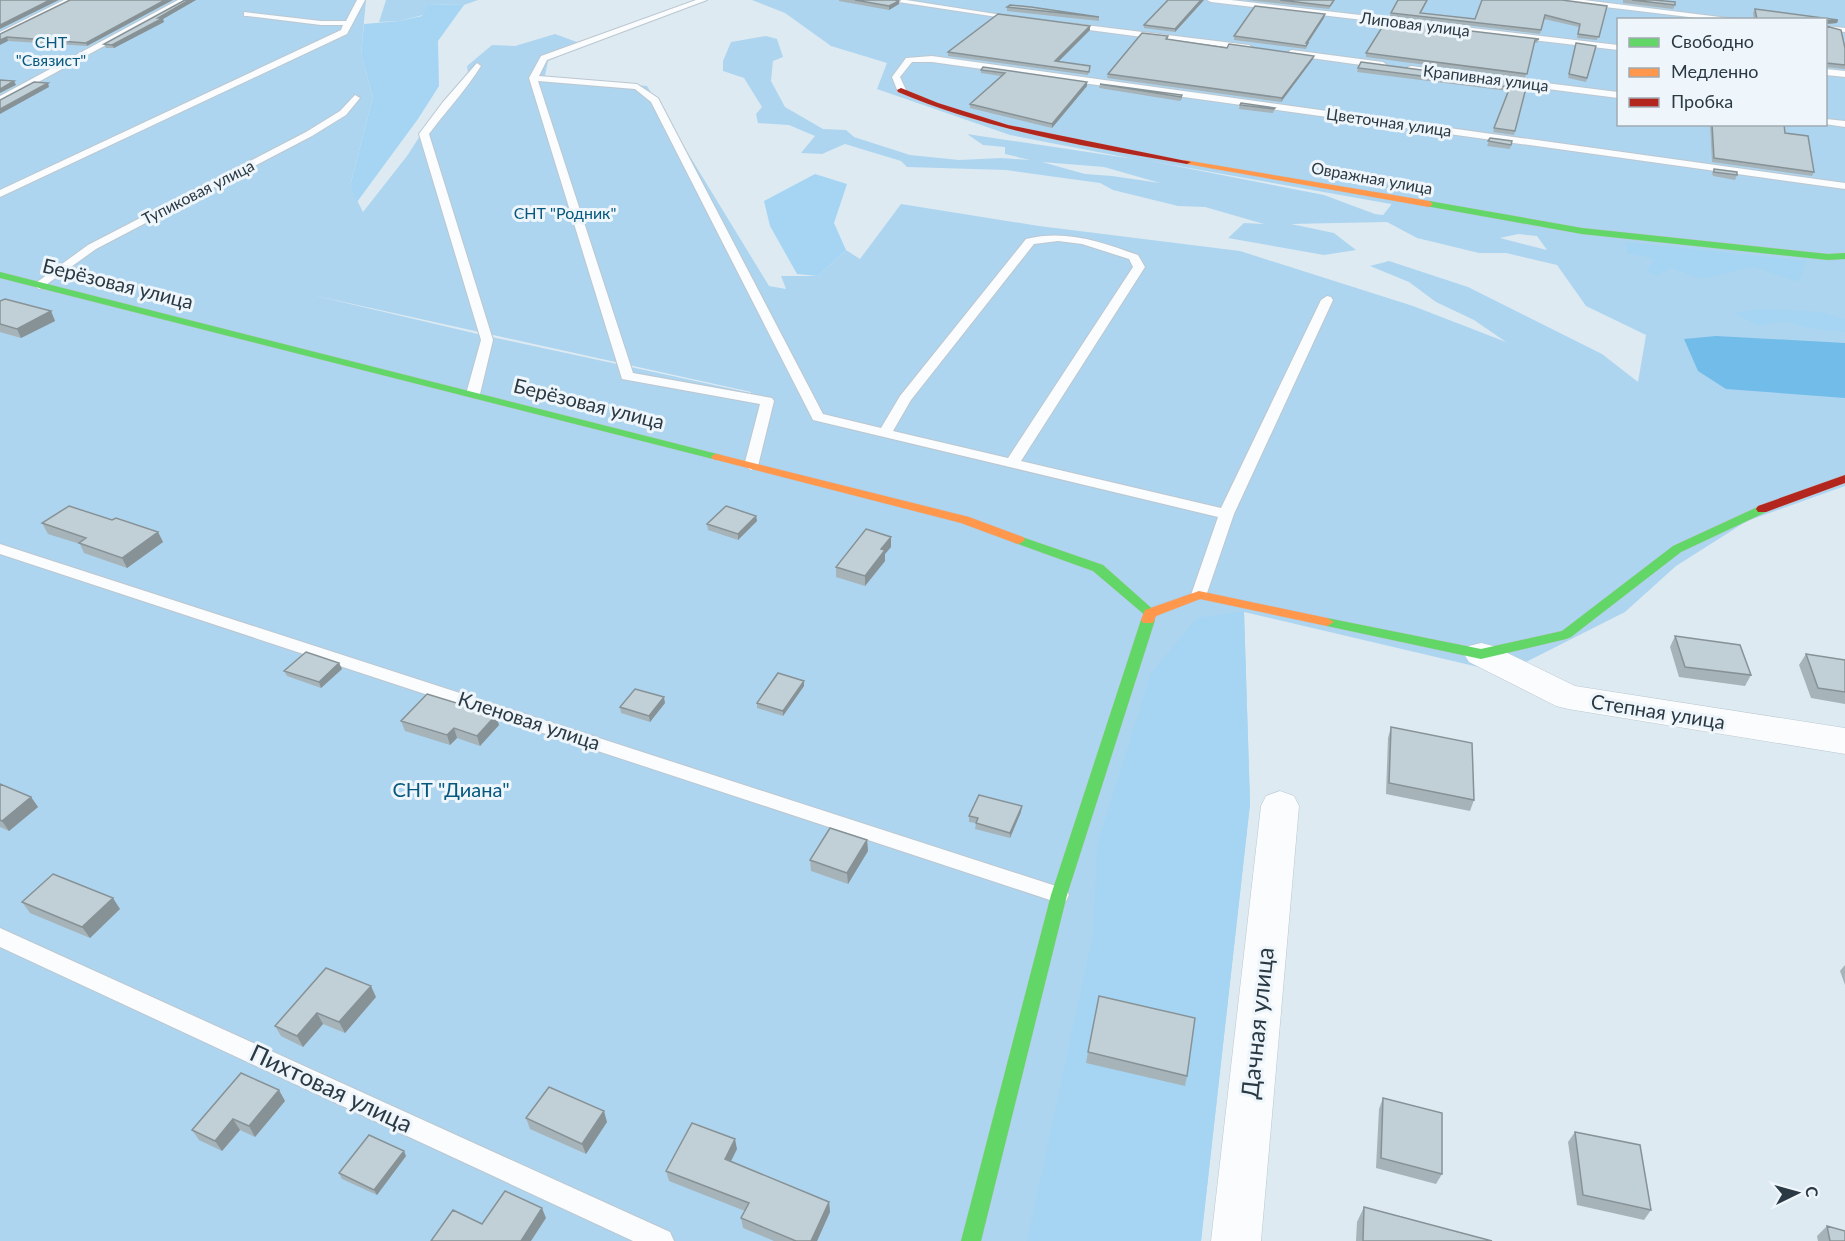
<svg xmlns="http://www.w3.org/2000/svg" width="1845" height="1241" viewBox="0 0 1845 1241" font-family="Lato,sans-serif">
  <rect width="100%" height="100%" fill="#deeaf2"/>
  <path fill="#aed5ef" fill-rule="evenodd" d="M0,0H366L361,54L373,97L350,186L363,212L407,156L427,125L469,80L467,66L492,45L515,46L555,34L585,45L548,61L545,76L647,86L769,286L786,289L781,276H818L846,250L860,259L901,204L1039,226L1240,251L1413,306L1506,342L1474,320L1436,302L1409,282L1370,266L1389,261L1468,287L1602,354L1638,382L1646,335L1586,306L1557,265L1506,253H1479L1417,238L1387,222L1291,224L1334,233L1356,250L1324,255L1228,238L1244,223L1264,224L1205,207L1178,206L1113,190L1100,183L1006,170L907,167L901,161L845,144L822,154L801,153L815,136L789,125L758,123L756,114L762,107L744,78L723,71V61L731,42L766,36L777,39L783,57L773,61L771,81L785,107L823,129L846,130L854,137L910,155L959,160L1001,158L1030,160L1005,154V147L983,145L967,134L1134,159L1010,135L877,89L887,63L831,46L785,13L752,0H1845V486L1747,521L1676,566L1625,612L1504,673L1244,612L1250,804L1201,1241H0ZM1618,20H1826V124H1618ZM1150,161L1391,204V205L1383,215L1375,214L1324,195ZM1042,162L1104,167L1160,183L1112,176L1085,174ZM1518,234L1537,236L1547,250L1500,238ZM312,295L751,392V393L482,335Z
    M386,0H478L464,5L427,4L423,15L400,21L379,22Z"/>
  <path fill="#a5d5f3" d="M427,4L464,5L438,41L439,86L418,119L357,202L350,186L373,97L361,54L364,24L400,21L422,16Z
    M815,174L847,184L834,223L846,250L818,276L797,274L770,226L764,201Z
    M1626,242L1806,261L1799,282L1753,267L1701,279L1671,268L1658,276L1647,271L1654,259L1627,253Z
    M1759,309L1821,312L1845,319V332L1808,328L1784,321L1758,326L1734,313Z
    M1244,611L1250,804L1201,1241H1027L1093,933L1097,845L1151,673L1197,618Z"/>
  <path fill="#72bce9" d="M1716,336L1845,343V398L1726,389L1698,371L1684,339Z"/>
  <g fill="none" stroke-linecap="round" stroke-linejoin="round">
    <defs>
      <path id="lane" d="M64,0H74L0,37V32Z
        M178,0H188L0,103V96Z
        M357,0H365L347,34L0,197V190L341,30L343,25H321L247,16H244V12L321,21H346Z
        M696,0H707L547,60L539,76L637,84L658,98L823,414L881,428L900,396L1026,239C1066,229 1101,242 1138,255L1145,267L1021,461L1221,508L1321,300L1327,296L1331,297L1333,300L1234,514L1205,599H1193L1191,595L1218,517L813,420L651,102L635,89L538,81L633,373L772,398L774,401L758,466L751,470L744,466L760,404L622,379L529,78L541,56ZM1058,241L1082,244L1129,259L1133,267L1008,458L893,431L911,400L1034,244Z
        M885,0H906L1021,18L1017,20Z
        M1207,0H1231L1618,45V50L1211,2Z
        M1559,0H1584L1744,20H1714L1563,2Z
        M1069,23L1249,45L1253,48L1249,51L1066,27L1065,25Z
        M1826,26L1845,28V32L1826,30Z
        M1292,50L1383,62L1387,65L1383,68L1289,55V51Z
        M932,56L1845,183V189L932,62H912L900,77L906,90L898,92L892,77L906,58Z
        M477,63L481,66C466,90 446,111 429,134L493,340L480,394L473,398L466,394L481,340L419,134L443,102Z
        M1411,66L1618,92V98L1408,71V67Z
        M1826,69L1845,71V77L1826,75Z
        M355,95L360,98L346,115L312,136L96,249L43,287L39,289L33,285L88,245L306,132L340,111Z
        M1826,119L1845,121V127L1825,124Z
        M0,544L1059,887L1066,889L1069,895L1066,901L1059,903L0,554Z
        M0,928L670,1232L674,1241H633L0,947Z"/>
      <path id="street" d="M1481,643L1493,646L1575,686L1845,728V754L1568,709L1556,706L1469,662L1464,654L1469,646Z
        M1280,791L1294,796L1299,806L1261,1241H1211L1261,806L1266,796Z"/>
      <path id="fast" d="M1429,201L1582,228L1828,254L1845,253V259L1828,260L1582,234L1426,206L1425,204Z
        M0,272L721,455L723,457L717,460L0,278Z
        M1762,505L1768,509L1766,512L1681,552L1571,637L1566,639L1481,659L1327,626L1320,622L1327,618L1481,649L1562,631L1673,546Z
        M1019,536L1103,565L1157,613L1152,617L1155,620L1067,895L981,1241H961L1051,895L1141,620L1146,616L1093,571L1015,543L1013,540Z"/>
      <path id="slow" d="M1184,160L1429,201L1433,204L1429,207L1187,164L1183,162Z
        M717,454L969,517L1023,537L1025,540L1019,544L1015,543L961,523L713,459L711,457L713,455Z
        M1199,591L1327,618L1334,622L1327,626L1200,599L1156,616L1153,623H1143L1141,620L1145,610Z"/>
      <path id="jam" d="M901,88L938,103L1008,125L1191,162L1187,164C1088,147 991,131 898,92L897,90Z
        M1845,475V483L1766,512H1758L1756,509L1758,506Z"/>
    </defs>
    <use href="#lane" stroke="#bbc7d0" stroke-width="2"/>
    <use href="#street" stroke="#bbc7d0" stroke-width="1"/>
    <use href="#fast" stroke="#bbc7d0" stroke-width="1"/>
    <use href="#slow" stroke="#bbc7d0" stroke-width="1"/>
    <use href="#jam" stroke="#bbc7d0" stroke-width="1"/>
    <use href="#lane" fill="#fafcfd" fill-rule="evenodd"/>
    <use href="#street" fill="#fafcfd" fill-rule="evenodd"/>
    <use href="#fast" fill="#63d668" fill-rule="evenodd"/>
    <use href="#slow" fill="#ff974d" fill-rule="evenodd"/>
    <use href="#jam" fill="#b3261e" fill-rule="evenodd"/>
  </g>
  <path fill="#a6b3b8" d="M70,0L87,46L8,41L0,34Z
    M189,0H196L163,19L164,22L114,48H106L104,44Z
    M839,0H895L899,1V4L889,10L839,1Z
    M1204,0L1175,32L1144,28V25Z
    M1247,0H1335L1329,9Z
    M1398,0H1428L1421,13L1475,19L1564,1L1607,6L1597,40L1577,38L1579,27L1544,19L1540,34L1390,16L1391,13Z
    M1623,0H1654L1675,5L1673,9L1623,3Z
    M1007,7L1099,17V21L1007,11Z
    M1755,9L1838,20L1837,23L1826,24V20H1754L1753,13Z
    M1325,14L1324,18L1308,43L1307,47L1306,49L1234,40V36Z
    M1090,26V30L1058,62L1090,66L1088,75L948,56V52Z
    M1826,26L1845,48V69L1826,67Z
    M1168,36V39L1313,59L1281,102L1107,78L1108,74Z
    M1539,39L1537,43H1534L1525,78L1366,57V53Z
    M1596,46L1586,82L1568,78L1575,47Z
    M983,67L1087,86L1052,128L970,108V104L1001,76L981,73V70Z
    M1358,68L1527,84L1514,135L1493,132L1508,91L1357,72Z
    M1100,84L1182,95V99L1180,101L1099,88Z
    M1240,105L1275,108L1273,113L1239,109Z
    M1710,124H1784L1785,133L1814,172L1812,176L1712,162Z
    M1490,138L1512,141L1510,149L1487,146Z
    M1714,169L1737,175L1735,180L1713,176L1712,173Z
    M0,301L51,311L55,321L21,338L0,332Z
    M756,516L757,521L738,540L708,530L707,524Z
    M112,520L158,532L163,542L127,568L84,553L80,544L48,534L42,523Z
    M891,547L885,554V561L865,586L836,577V567Z
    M1675,636L1751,675L1745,686L1679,677L1670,647Z
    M1806,654L1845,660V704L1811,698L1799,665Z
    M339,663L342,669L321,688L287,676L284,671Z
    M804,686L783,716L757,708V703Z
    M665,703L650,722L621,713L620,707Z
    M401,721L499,725L480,746L457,738L450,745L405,731Z
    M1391,727L1474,800L1470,811L1386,794L1388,738Z
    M0,784L31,797L38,807L9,831L0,827Z
    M1021,812L1010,838L975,829L976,823L969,822V816Z
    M867,840L868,851L848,884L811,871L810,860Z
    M22,902L120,909L90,938L30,913Z
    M1845,965V985L1840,971Z
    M376,997L345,1033L323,1024L303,1047L281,1036L275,1026Z
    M1088,1052L1187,1076L1185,1086L1086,1063Z
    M1383,1098L1442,1174L1436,1184L1376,1168L1379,1109Z
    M285,1101L255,1137L240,1130L222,1151L199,1140L192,1130Z
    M526,1118L607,1122L586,1154L530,1129Z
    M1575,1132L1651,1210L1644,1220L1577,1205L1568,1142Z
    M737,1149L731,1161L829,1202L830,1212L817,1241H774L743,1228L741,1218L745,1211L669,1181L666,1171Z
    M406,1156L377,1195L342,1179L339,1173Z
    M1364,1207L1492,1241H1356L1357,1222Z
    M1827,1226L1845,1241H1818L1817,1236Z"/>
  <path fill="#879296" d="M50,0H59L0,29V25Z
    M165,0H173L87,46L86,43Z
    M189,0H196L163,19L164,22L114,48L112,45Z
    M1201,0H1204L1175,32V29Z
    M899,1V4L889,10V6Z
    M1325,14L1324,18L1305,47L1306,43Z
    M1838,20L1837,23L1826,24V21Z
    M1090,26V30L1055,65V61Z
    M7,37L8,41L0,45V40Z
    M1314,56L1313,59L1281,102L1282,98Z
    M14,81L16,85L0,93V89Z
    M1087,82V86L1052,128V124Z
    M48,83L49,87L0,114V109Z
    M51,311L55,321L21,338L17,329Z
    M756,516L757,521L738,540V534Z
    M158,532L163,542L127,568L122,558Z
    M891,537V547L885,554V561L865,586V576L881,549Z
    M339,663L342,669L321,688L319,682Z
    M804,681V686L783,716V711Z
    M664,697L665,703L650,722L649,716Z
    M496,715L499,725L480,746L477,736Z
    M454,728L457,738L450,745L447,735Z
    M31,797L38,807L9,831L2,821Z
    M1022,806L1021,812L1010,838V833Z
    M867,840L868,851L848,884L847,873Z
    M113,898L120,909L90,938L82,927Z
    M371,986L376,997L345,1033L339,1022Z
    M317,1013L323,1024L303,1047L297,1036Z
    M279,1090L285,1101L255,1137L249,1126Z
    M604,1111L607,1122L586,1154L582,1144Z
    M233,1119L240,1130L222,1151L215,1141Z
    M735,1139L737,1149L727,1169L725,1159Z
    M404,1151L406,1156L377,1195L374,1190Z
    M829,1202L830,1212L817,1241H811Z
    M542,1208L546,1218L531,1241H521Z"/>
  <path fill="#c1d0d6" stroke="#879296" stroke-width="1.5" d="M0,0H50L0,25Z
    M70,0H165L86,43L7,37L0,40V34Z
    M185,0H189L158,18H163L112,45L104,44Z
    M855,0H895L899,1L889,6Z
    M1168,0H1201L1175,29L1144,25Z
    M1280,0H1334L1330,6Z
    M1398,0H1427L1420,13L1475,19L1482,0H1562L1607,6L1599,37L1578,34L1580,24L1545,15L1541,30L1391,13Z
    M1632,0H1654L1675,2V5Z
    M1010,5L1031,7L1099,17L1007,7Z
    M1255,6L1325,14L1306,43H1308L1306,46L1234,36Z
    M1755,9L1838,20L1826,21V25V20H1757Z
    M998,14L1090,26L1055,61L1090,66L1089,72L948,52Z
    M1386,21L1539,39L1535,40L1527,74L1366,53Z
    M1826,26L1841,30L1845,48V65L1826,63Z
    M1142,33L1168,36L1166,39L1227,48L1229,44L1314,56L1282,98L1108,74Z
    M1576,43L1596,46L1587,78L1569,74Z
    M1361,62L1527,84L1515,131L1494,128L1510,87L1358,68Z
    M983,67L1087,82L1052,124L970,104L1005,73L981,70Z
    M0,80L14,81L0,89Z
    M34,82L48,83L0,109V100Z
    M1100,84L1182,95L1181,97Z
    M1241,103L1275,108L1274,109L1240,105Z
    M1712,124H1784L1785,133L1808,136L1814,172L1714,158Z
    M1490,138L1512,141L1511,145L1488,141Z
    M1714,169L1737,172V175L1714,172Z
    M5,299L51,311L17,329L0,324V301Z
    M69,506L112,520L116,518L158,532L122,558L79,543L86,538L42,523Z
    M726,506L756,516L738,534L707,524Z
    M866,529L891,537L881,549L885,550L865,576L836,567Z
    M1675,636L1740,645L1751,675L1685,667Z
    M306,652L339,663L319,682L284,671Z
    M1806,654L1845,660V692L1818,688Z
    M778,673L804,681L783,711L757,703Z
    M635,689L664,697L649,716L620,707Z
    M427,694L496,715L477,736L454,728L447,735L401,721Z
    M1391,727L1472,743L1474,800L1389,783Z
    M0,784L31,797L2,821L0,820Z
    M979,795L1022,806L1010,833L976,823L978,818L969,816Z
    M830,828L867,840L847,873L810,860Z
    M53,874L113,898L82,927L22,902Z
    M326,968L371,986L339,1022L317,1013L297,1036L275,1026Z
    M1099,996L1195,1018L1187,1076L1088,1052Z
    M241,1073L279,1090L249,1126L233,1119L215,1141L192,1130Z
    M549,1087L604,1111L582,1144L526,1118Z
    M1383,1098L1442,1113V1174L1381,1158Z
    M692,1123L735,1139L725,1159L829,1202L811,1241H796L741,1218L749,1203L666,1171Z
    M1575,1132L1640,1145L1651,1210L1583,1195Z
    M369,1135L404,1151L374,1190L339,1173Z
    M505,1191L542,1208L521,1241H431L453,1210L482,1224Z
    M1364,1207L1492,1241H1363Z
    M1827,1226L1845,1231V1241H1830Z"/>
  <g text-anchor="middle" stroke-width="6" stroke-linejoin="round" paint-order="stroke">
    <g font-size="16" fill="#2a3943" stroke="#eff6fb">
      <text transform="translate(1415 24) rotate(7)" y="6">Липовая улица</text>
      <text transform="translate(1486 78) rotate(7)" y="6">Крапивная улица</text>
      <text transform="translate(1389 122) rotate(8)" y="6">Цветочная улица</text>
      <text transform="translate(1372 178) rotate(10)" y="6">Овражная улица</text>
      <text transform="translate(198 192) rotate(-27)" y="6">Тупиковая улица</text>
    </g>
    <g font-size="16" fill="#06587f" stroke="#eff6fb">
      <text x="51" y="48">СНТ<tspan x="51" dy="18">"Связист"</tspan></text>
      <text x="565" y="219">СНТ "Родник"</text>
    </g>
    <g font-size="20" fill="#2a3943" stroke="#eff6fb">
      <text transform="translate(118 284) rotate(14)" y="7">Берёзовая улица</text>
      <text transform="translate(589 404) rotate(14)" y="7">Берёзовая улица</text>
      <text transform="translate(1658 712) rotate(9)" y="7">Степная улица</text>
      <text transform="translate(529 721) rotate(18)" y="7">Кленовая улица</text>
    </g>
    <g font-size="20" fill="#06587f" stroke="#eff6fb">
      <text x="451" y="797">СНТ "Диана"</text>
    </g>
    <g font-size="24" fill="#2a3943" stroke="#eff6fb">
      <text transform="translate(1258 1023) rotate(-84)" y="8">Дачная улица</text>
      <text transform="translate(331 1089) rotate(25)" y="8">Пихтовая улица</text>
    </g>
  </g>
  <rect x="1617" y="18" width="210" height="108" fill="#eff6fb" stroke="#a0aab1" stroke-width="1.5"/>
  <rect x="1629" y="38" width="30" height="9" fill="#63d668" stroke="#a0aab1" stroke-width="1.5"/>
  <text x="1671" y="48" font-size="18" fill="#2a3943">Свободно</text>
  <rect x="1629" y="68" width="30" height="9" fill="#ff974d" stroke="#a0aab1" stroke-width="1.5"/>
  <text x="1671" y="78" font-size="18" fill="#2a3943">Медленно</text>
  <rect x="1629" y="98" width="30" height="9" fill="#b3261e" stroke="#a0aab1" stroke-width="1.5"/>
  <text x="1671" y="108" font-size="18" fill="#2a3943">Пробка</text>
  <g transform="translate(1797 1193) rotate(85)" stroke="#eff6fb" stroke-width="4.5" paint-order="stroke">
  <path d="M0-4.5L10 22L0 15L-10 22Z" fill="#2a3943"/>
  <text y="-9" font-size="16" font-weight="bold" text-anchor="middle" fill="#2a3943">С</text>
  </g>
</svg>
